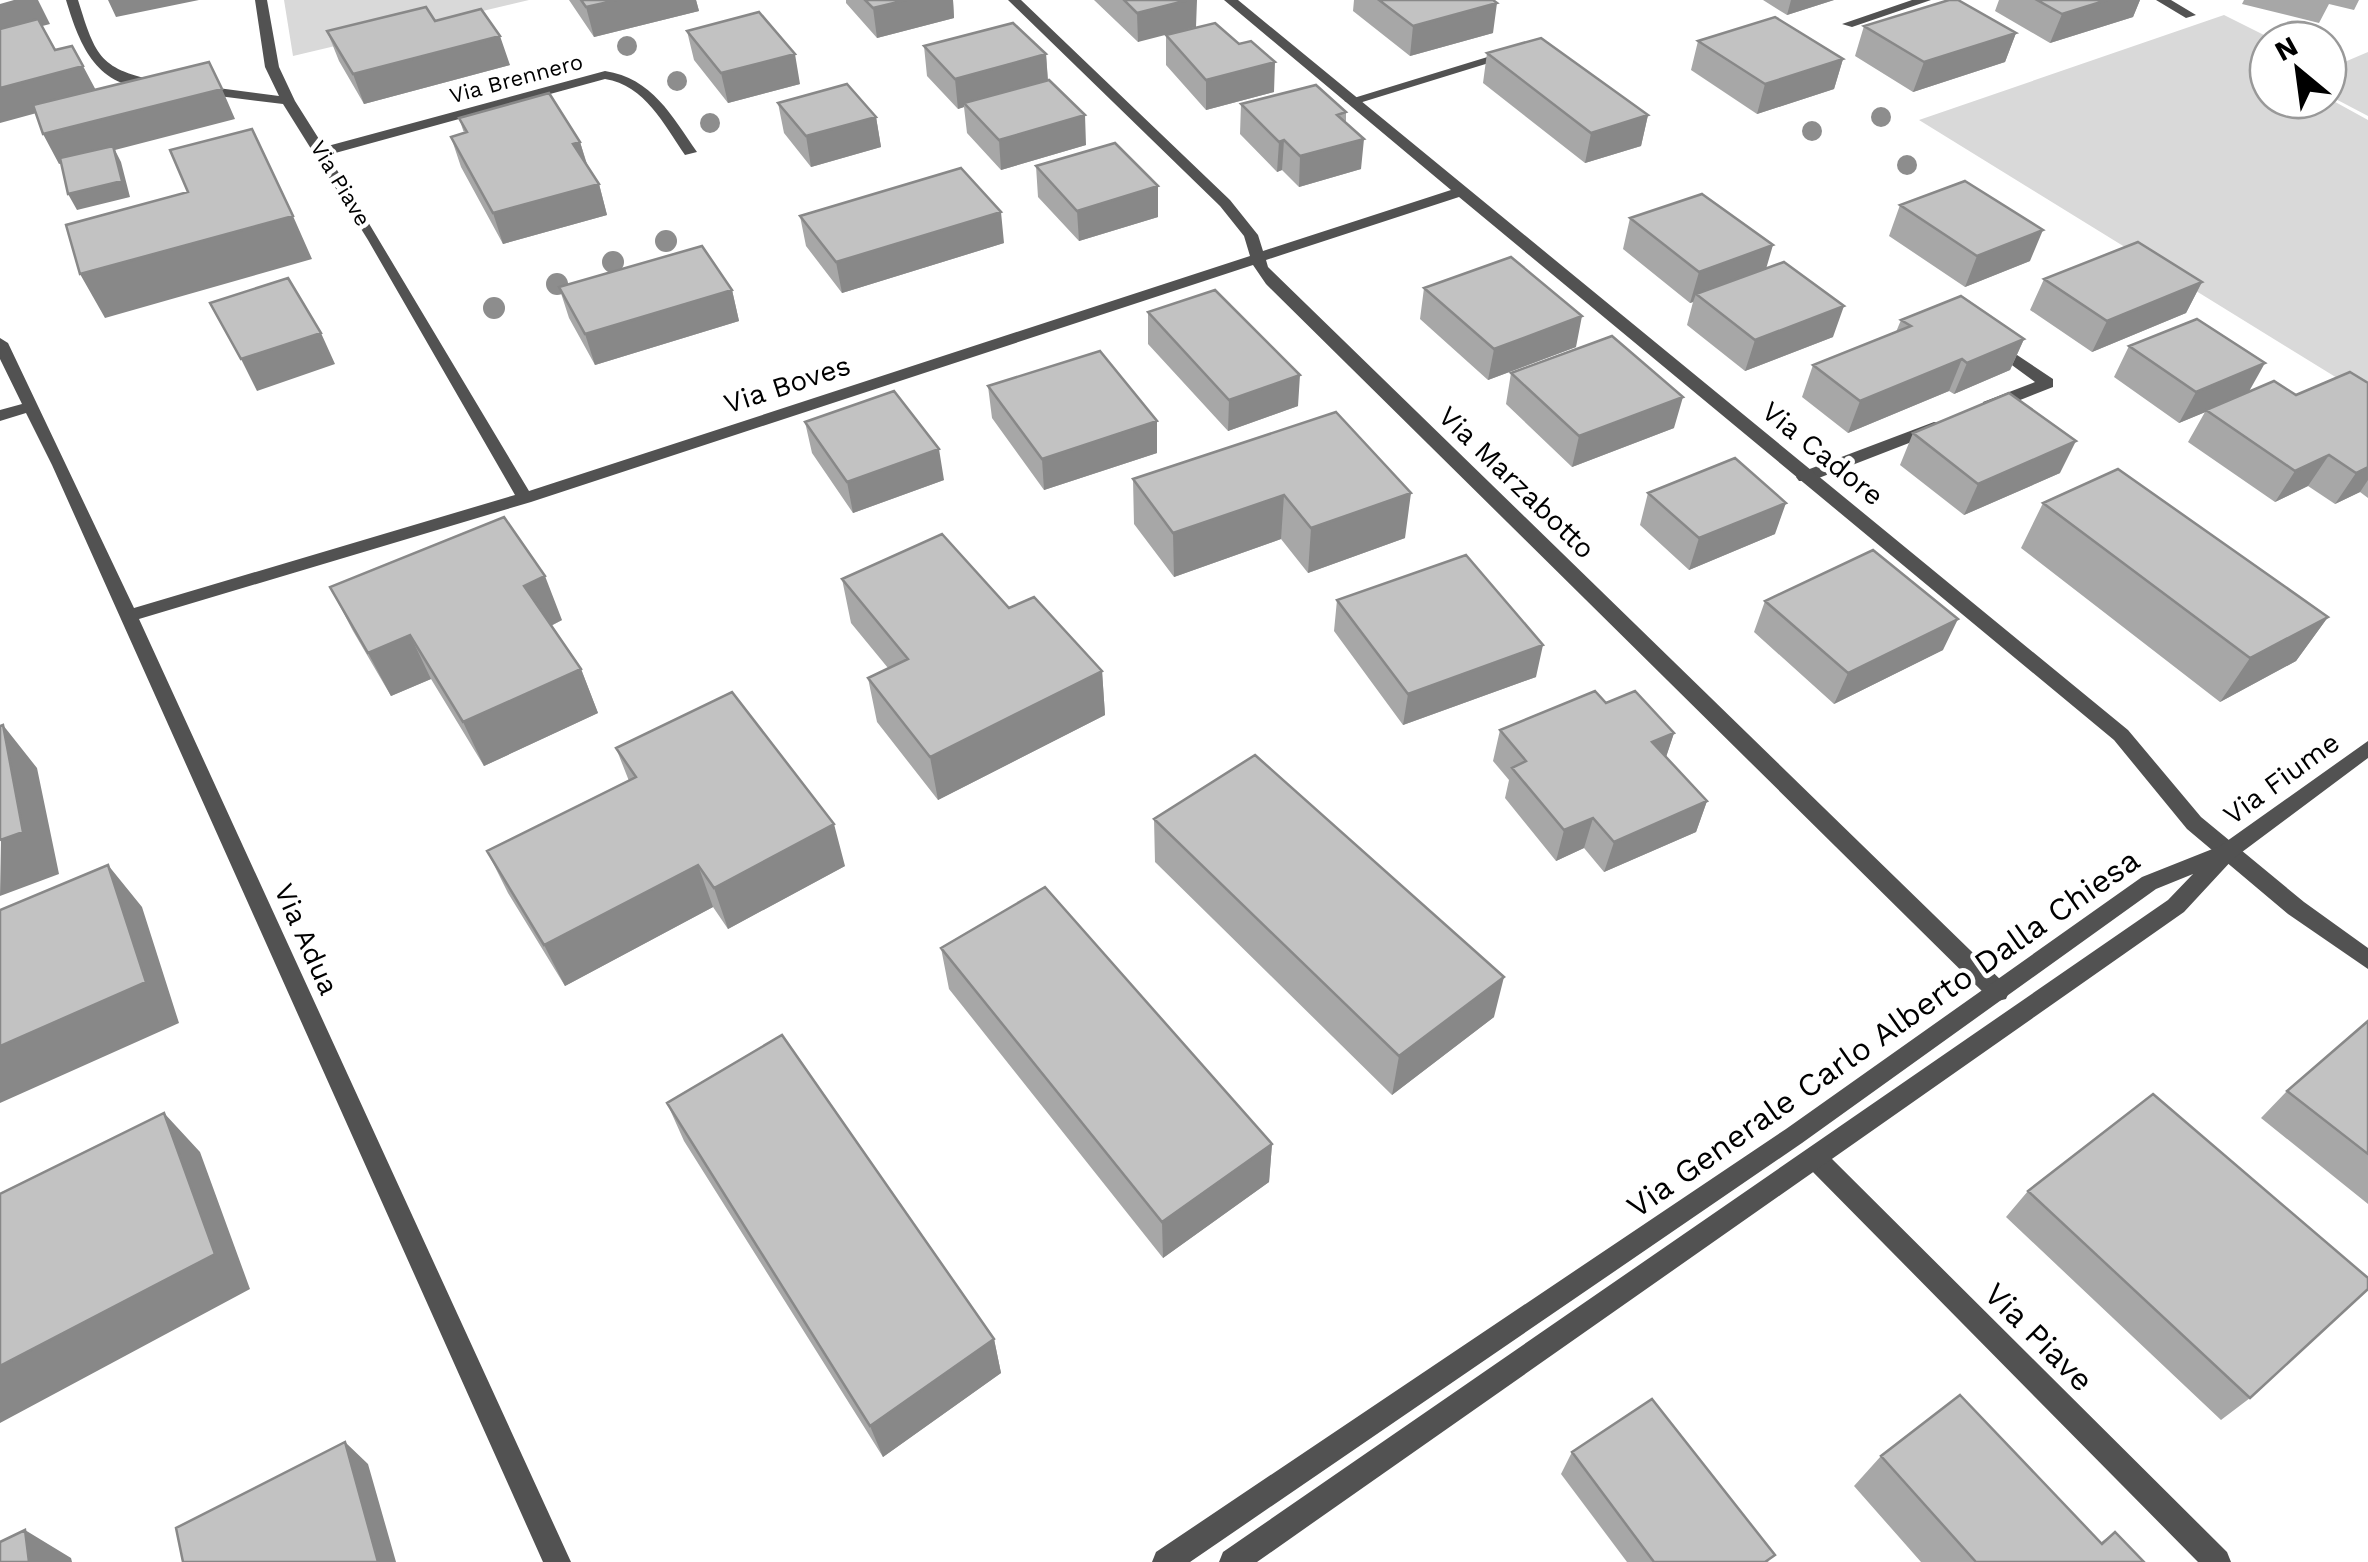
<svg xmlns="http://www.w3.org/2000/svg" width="2368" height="1562" viewBox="0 0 2368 1562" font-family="'Work Sans',sans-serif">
  <rect width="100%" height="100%" fill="#fff"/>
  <path fill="#d9d9d9" d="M284,0H529L293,56Z
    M2224,15L2274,40H2268V100L2328,98L2368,120V397L1919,120Z
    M2368,52V116L2328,95V69Z"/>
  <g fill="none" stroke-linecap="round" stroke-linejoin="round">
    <path fill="#525252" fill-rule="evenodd" d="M1912,0H1931L1852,27L1842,24Z
      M1507,51L1518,54L1356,104L1344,101Z
      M1996,341L2053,379V387L1995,410H1983V402L2035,382L1990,349V343Z
      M1934,422L1940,423V431L1811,481H1799L1796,477L1799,473Z"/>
    <path fill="#525252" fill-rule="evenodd" d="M66,0H78C96,58 100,69 161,82V88C99,92 81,50 66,0Z
      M255,0H267L279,67L295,101L324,147L605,71C652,78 672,116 697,152L685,155C664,125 645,85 605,79L328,155L529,491L1250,256L1244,236L1220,206L1008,0H1021L1230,200L1258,235L1263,251L1451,190L1224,0H1238L2128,730L2201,817L2304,902L2368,948V969L2288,914L2187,829L2114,740L1459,197L1266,260L1268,267L2006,985L2009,992L2006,999L1998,1001L1990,999L1266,284L1253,265L531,502L139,619L571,1562H543L52,465L26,413L0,421V410L22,404L0,359V338L8,343L134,608L515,495L368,240L283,104L195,93L188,89L195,85L279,96L265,67Z
      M2156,0H2171L2196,15L2186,18Z
      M1815,1147L1823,1150L2227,1552L2231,1562H2198L1807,1166L1803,1158L1807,1150Z"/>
    <path fill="#525252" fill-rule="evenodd" d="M2368,741V758L2234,858L2184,912L1257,1562H1219L1223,1552L2168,900L2193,874L2156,889L1802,1143L1190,1562H1152L1156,1552L1786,1129L2142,877L2220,846Z"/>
  </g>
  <g fill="#8d8d8d">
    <circle cx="627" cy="46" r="10"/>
    <circle cx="677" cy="81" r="10"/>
    <circle cx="1881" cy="117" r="10"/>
    <circle cx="710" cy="123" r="10"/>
    <circle cx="1812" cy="131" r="10"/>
    <circle cx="1907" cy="165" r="10"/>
    <circle cx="666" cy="241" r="11"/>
    <circle cx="613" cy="262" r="11"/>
    <circle cx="557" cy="284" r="11"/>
    <circle cx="494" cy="308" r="11"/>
  </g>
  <path fill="#a7a7a7" d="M569,0H696L699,11L594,37Z
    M846,0H953L954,18L877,38L846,3Z
    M1094,0H1197L1138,42Z
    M1354,0H1493V33L1410,56L1353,11Z
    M1763,0H1834L1787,15Z
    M1999,0H2140L2133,17L2050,43L1995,11Z
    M2244,0H2359L2354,10L2329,4L2319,23L2242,4Z
    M435,21L510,65L364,104L339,61L327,31Z
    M1864,26L2016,33L2005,62L1913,92L1855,56Z
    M687,31L800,84L728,103L694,60Z
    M1166,35L1274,92L1206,110L1166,65Z
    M1698,41L1843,59L1834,89L1757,114L1691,70Z
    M924,46L1046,54L1048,80L1086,145L1001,170L967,133L964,107L958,109L927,76Z
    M1487,53L1648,115L1641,146L1585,163L1483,83Z
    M778,103L876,117L881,147L811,167L784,133Z
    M1241,104L1346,112V122L1361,169L1299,187L1282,170L1277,172L1240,134Z
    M459,118L580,142L588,167L599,184L607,215L503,244L461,167L451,137L464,133Z
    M1036,166L1158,186V217L1079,241L1038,197Z
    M1900,205L2030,261L1965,287L1889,236Z
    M800,216L1004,243L842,293L806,246Z
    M1630,218L1766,268L1833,337L1745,371L1687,325L1693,302L1690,303L1623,249Z
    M2044,279L2202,282L2186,313L2092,352L2030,310Z
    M559,287L732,290L739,321L595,365L569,318Z
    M1424,288L1576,347L1488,380L1420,319Z
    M1148,312L1298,406L1228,431L1148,344Z
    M1901,320L2024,339L2010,370L1954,394L1949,391L1848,433L1802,397L1813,365L1896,332Z
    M2129,346L2248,392L2296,395L2368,383V498L2360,492L2335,504L2308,486L2275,502L2188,442L2205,412L2179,423L2114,377Z
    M1511,373L1674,428L1572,467L1506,404Z
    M988,386L1157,421V453L1044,490L992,418Z
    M1336,412L1405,538L1308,573L1281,539L1174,577L1134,524L1133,479Z
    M805,422L944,480L853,513L812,453Z
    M1913,433L2060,473L1964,515L1900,465Z
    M1648,493L1775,534L1689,570L1640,525Z
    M2043,503L2328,617L2296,661L2220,702L2021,548Z
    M842,579L1009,608L1102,671L1105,715L938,800L877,722L868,678L888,668L851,623Z
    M330,587L562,620L551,626L581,669L598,713L484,766L431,679L391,696L353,631Z
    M1337,600L1536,677L1403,725L1334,631Z
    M1765,601L1943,650L1834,704L1754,632Z
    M1500,730L1674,733L1666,757L1707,801L1696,832L1604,872L1584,848L1556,861L1505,798L1509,780L1493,761Z
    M616,748L845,866L728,929L713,907L565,986L508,893L487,851L629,781Z
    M1154,819L1494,1017L1392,1095L1155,862Z
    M941,948L1272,1144L1269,1182L1163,1258L949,989Z
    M2368,1021V1204L2261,1118L2287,1091Z
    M667,1103L994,1339L1001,1373L883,1457L684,1141Z
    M2028,1191L2250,1398L2221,1420L2006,1217Z
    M1572,1452L1769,1562H1627L1561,1474Z
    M1881,1456L2100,1543L2115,1532L2144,1562H1921L1854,1486Z"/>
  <path fill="#888" d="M14,0H38L50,24L0,37V4Z
    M108,0H199L116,17Z
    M617,0H696L699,11L594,37L586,7Z
    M906,0H953L954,18L877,38L873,8Z
    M1188,0H1197L1196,27L1138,42L1137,13Z
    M1791,0H1834L1787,15Z
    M2107,0H2140L2133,17L2050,43L2062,14Z
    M1497,3L1493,33L1410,56L1413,26Z
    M2016,33L2005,62L1913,92L1924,62Z
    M500,36L510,65L364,104L353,74Z
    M795,54L800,84L728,103L721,73Z
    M1046,54L1048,84L964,103V107L958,109L955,79Z
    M1843,59L1834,89L1757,114L1765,84Z
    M1275,62L1274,92L1206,110V80Z
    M83,66L99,96L0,123V88Z
    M222,89L235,119L115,150L121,162L130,197L77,210L68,194L114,150L59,164L43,134Z
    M1085,115L1086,145L1001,170L999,140Z
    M1648,115L1641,146L1585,163L1591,133Z
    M876,117L881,147L811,167L806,136Z
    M1364,139L1361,169L1299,187L1300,156Z
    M1284,140L1282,170L1277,172L1279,142Z
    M580,142L589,172L573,144Z
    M599,184L607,215L503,244L493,213Z
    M1158,186V217L1079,241L1077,211Z
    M1001,212L1004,243L842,293L836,262Z
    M293,216L312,259L105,318L80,274Z
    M2043,230L2030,261L1965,287L1977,256Z
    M1773,245L1764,276L1696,294L1693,302L1690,303L1699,272Z
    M2202,282L2186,313L2092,352L2107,321Z
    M732,290L739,321L595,365L585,334Z
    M1844,306L1833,337L1745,371L1755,340Z
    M1582,316L1576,347L1488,380L1494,349Z
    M321,333L335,364L257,391L241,359Z
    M2024,339L2010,370L1954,394L1967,363Z
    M1962,359L1949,391L1848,433L1860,401Z
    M2265,363L2247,395L2179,423L2196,392Z
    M1300,375L1298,406L1228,431L1229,400Z
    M1683,397L1674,428L1572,467L1579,436Z
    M1157,421V453L1044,490L1042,459Z
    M2076,441L2060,473L1964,515L1978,484Z
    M939,449L944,480L853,513L847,482Z
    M2329,455L2308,486L2275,502L2295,471Z
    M2368,467V480L2360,492L2335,504L2356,473Z
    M1411,493L1405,538L1308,573L1311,528Z
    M1284,495L1281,539L1174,577L1173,533Z
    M1786,503L1775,534L1689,570L1699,538Z
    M545,576L562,620L542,630L524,586Z
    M2328,617L2296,661L2220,702L2250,658Z
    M1958,619L1943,650L1834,704L1848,673Z
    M410,635L431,679L391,696L368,653Z
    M1543,645L1536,677L1403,725L1408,694Z
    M581,669L598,713L484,766L463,722Z
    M1102,671L1105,715L938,800L930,757Z
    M3,725L37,768L59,874L0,896Z
    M1674,733L1664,763L1652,742Z
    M1707,801L1696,832L1604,872L1614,842Z
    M1593,818L1584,848L1556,861L1564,830Z
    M834,824L845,866L728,929L714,888Z
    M108,865L142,907L179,1023L0,1103V1046Z
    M698,865L713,907L565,986L544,945Z
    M1504,977L1494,1017L1392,1095L1399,1056Z
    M164,1113L200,1152L250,1289L0,1423V1366Z
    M1272,1144L1269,1182L1163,1258L1162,1222Z
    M994,1339L1001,1373L883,1457L870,1426Z
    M345,1442L368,1464L396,1562H378Z
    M25,1530L71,1558L72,1562H29Z"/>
  <path fill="#c2c2c2" stroke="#888" stroke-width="2.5" d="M581,0H617L586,7Z
    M865,0H906L873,8Z
    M1124,0H1188L1137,13Z
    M1379,0H1493L1497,3L1413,26Z
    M1949,0H1958L2016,33L1924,62L1864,26Z
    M2037,0H2107L2062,14Z
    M426,7L435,21L481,9L500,36L353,74L327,31Z
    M759,12L795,54L721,73L687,31Z
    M1775,17L1843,59L1765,84L1698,41Z
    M38,19L55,50L72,46L83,66L0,88V29Z
    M1013,23L1046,54L955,79L924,46Z
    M1215,23L1239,44L1251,41L1275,62L1206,80L1166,35Z
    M1541,38L1648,115L1591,133L1487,53Z
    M209,62L222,89L43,134L33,105Z
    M1049,80L1085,115L999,140L964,103Z
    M847,84L876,117L806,136L778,103Z
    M1316,85L1346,112L1337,115L1364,139L1300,156L1284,140L1279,142L1241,104Z
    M549,93L580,142L573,144L599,184L493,213L451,137L467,132L459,118Z
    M252,129L293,216L80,274L66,225L188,192L170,150Z
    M1115,143L1158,186L1077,211L1036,166Z
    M113,146L122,181L68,194L60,158Z
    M961,168L1001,212L836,262L800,216Z
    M1965,181L2043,230L1977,256L1900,205Z
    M1702,194L1773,245L1699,272L1630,218Z
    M2138,242L2202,282L2107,321L2044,279Z
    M702,246L732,290L585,334L559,287Z
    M1511,257L1582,316L1494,349L1424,288Z
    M1784,262L1844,306L1755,340L1696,294Z
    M288,278L321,333L241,359L210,303Z
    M1215,290L1300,375L1229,400L1148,312Z
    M1961,296L2024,339L1967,363L1962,359L1860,401L1813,365L1911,326L1901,320Z
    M2197,319L2265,363L2196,392L2129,346Z
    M1612,336L1683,397L1579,436L1511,373Z
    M1100,351L1157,421L1042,459L988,386Z
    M2350,372L2368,383V467L2356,473L2329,455L2295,471L2206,410L2274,381L2296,395Z
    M894,391L939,449L847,482L805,422Z
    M2009,393L2076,441L1978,484L1913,433Z
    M1336,412L1411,493L1311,528L1284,495L1173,533L1133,479Z
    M1735,458L1786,503L1699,538L1648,493Z
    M2118,469L2328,617L2250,658L2043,503Z
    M504,517L545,576L524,586L581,669L463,722L410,635L368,653L330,587Z
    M942,534L1009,608L1034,597L1102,671L930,757L868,678L908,659L842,579Z
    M1873,550L1958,619L1848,673L1765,601Z
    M1466,555L1543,645L1408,694L1337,600Z
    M1595,691L1606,703L1635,691L1674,733L1652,742L1707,801L1614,842L1593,818L1564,830L1512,768L1526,761L1500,730Z
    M732,692L834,824L714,888L698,865L544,945L487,851L636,777L616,748Z
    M3,725L23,832L0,840V726Z
    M1255,755L1504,977L1399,1056L1154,819Z
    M108,865L146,982L0,1046V910Z
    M1045,887L1272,1144L1162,1222L941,948Z
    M2368,1021V1154L2287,1091Z
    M782,1035L994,1339L870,1426L667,1103Z
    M2153,1094L2368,1278V1289L2250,1398L2028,1191Z
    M164,1113L215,1254L0,1366V1194Z
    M1960,1395L2102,1544L2115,1532L2144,1562H1976L1881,1456Z
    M1652,1399L1775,1555L1765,1562H1654L1572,1452Z
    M345,1442L378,1562H183L176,1528Z
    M25,1530L29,1562H0V1542Z"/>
  <g text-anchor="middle" stroke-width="9" stroke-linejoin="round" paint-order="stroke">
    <g font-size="22" fill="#000" stroke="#fff">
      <text transform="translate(516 78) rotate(-15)" y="8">Via Brennero</text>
      <text transform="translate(341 183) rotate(59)" y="8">Via Piave</text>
    </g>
    <g font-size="28" fill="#000" stroke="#fff">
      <text transform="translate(787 384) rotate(-18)" y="10">Via Boves</text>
      <text transform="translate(1823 453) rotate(39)" y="10">Via Cadore</text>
      <text transform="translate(1517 482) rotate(44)" y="10">Via Marzabotto</text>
      <text transform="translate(2281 778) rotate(-36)" y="10">Via Fiume</text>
      <text transform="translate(307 939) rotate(66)" y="10">Via Adua</text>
    </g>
    <g font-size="32" fill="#000" stroke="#fff">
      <text transform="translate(1883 1033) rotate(-35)" y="11">Via Generale Carlo Alberto Dalla Chiesa</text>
      <text transform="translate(2039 1337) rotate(45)" y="11">Via Piave</text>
    </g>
  </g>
  <g transform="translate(2298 70) rotate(331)"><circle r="48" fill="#ffffff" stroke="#999999" stroke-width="2.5"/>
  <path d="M0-8L18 38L0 25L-18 38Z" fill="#000000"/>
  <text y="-15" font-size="28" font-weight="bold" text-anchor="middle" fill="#000000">N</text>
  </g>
</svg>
